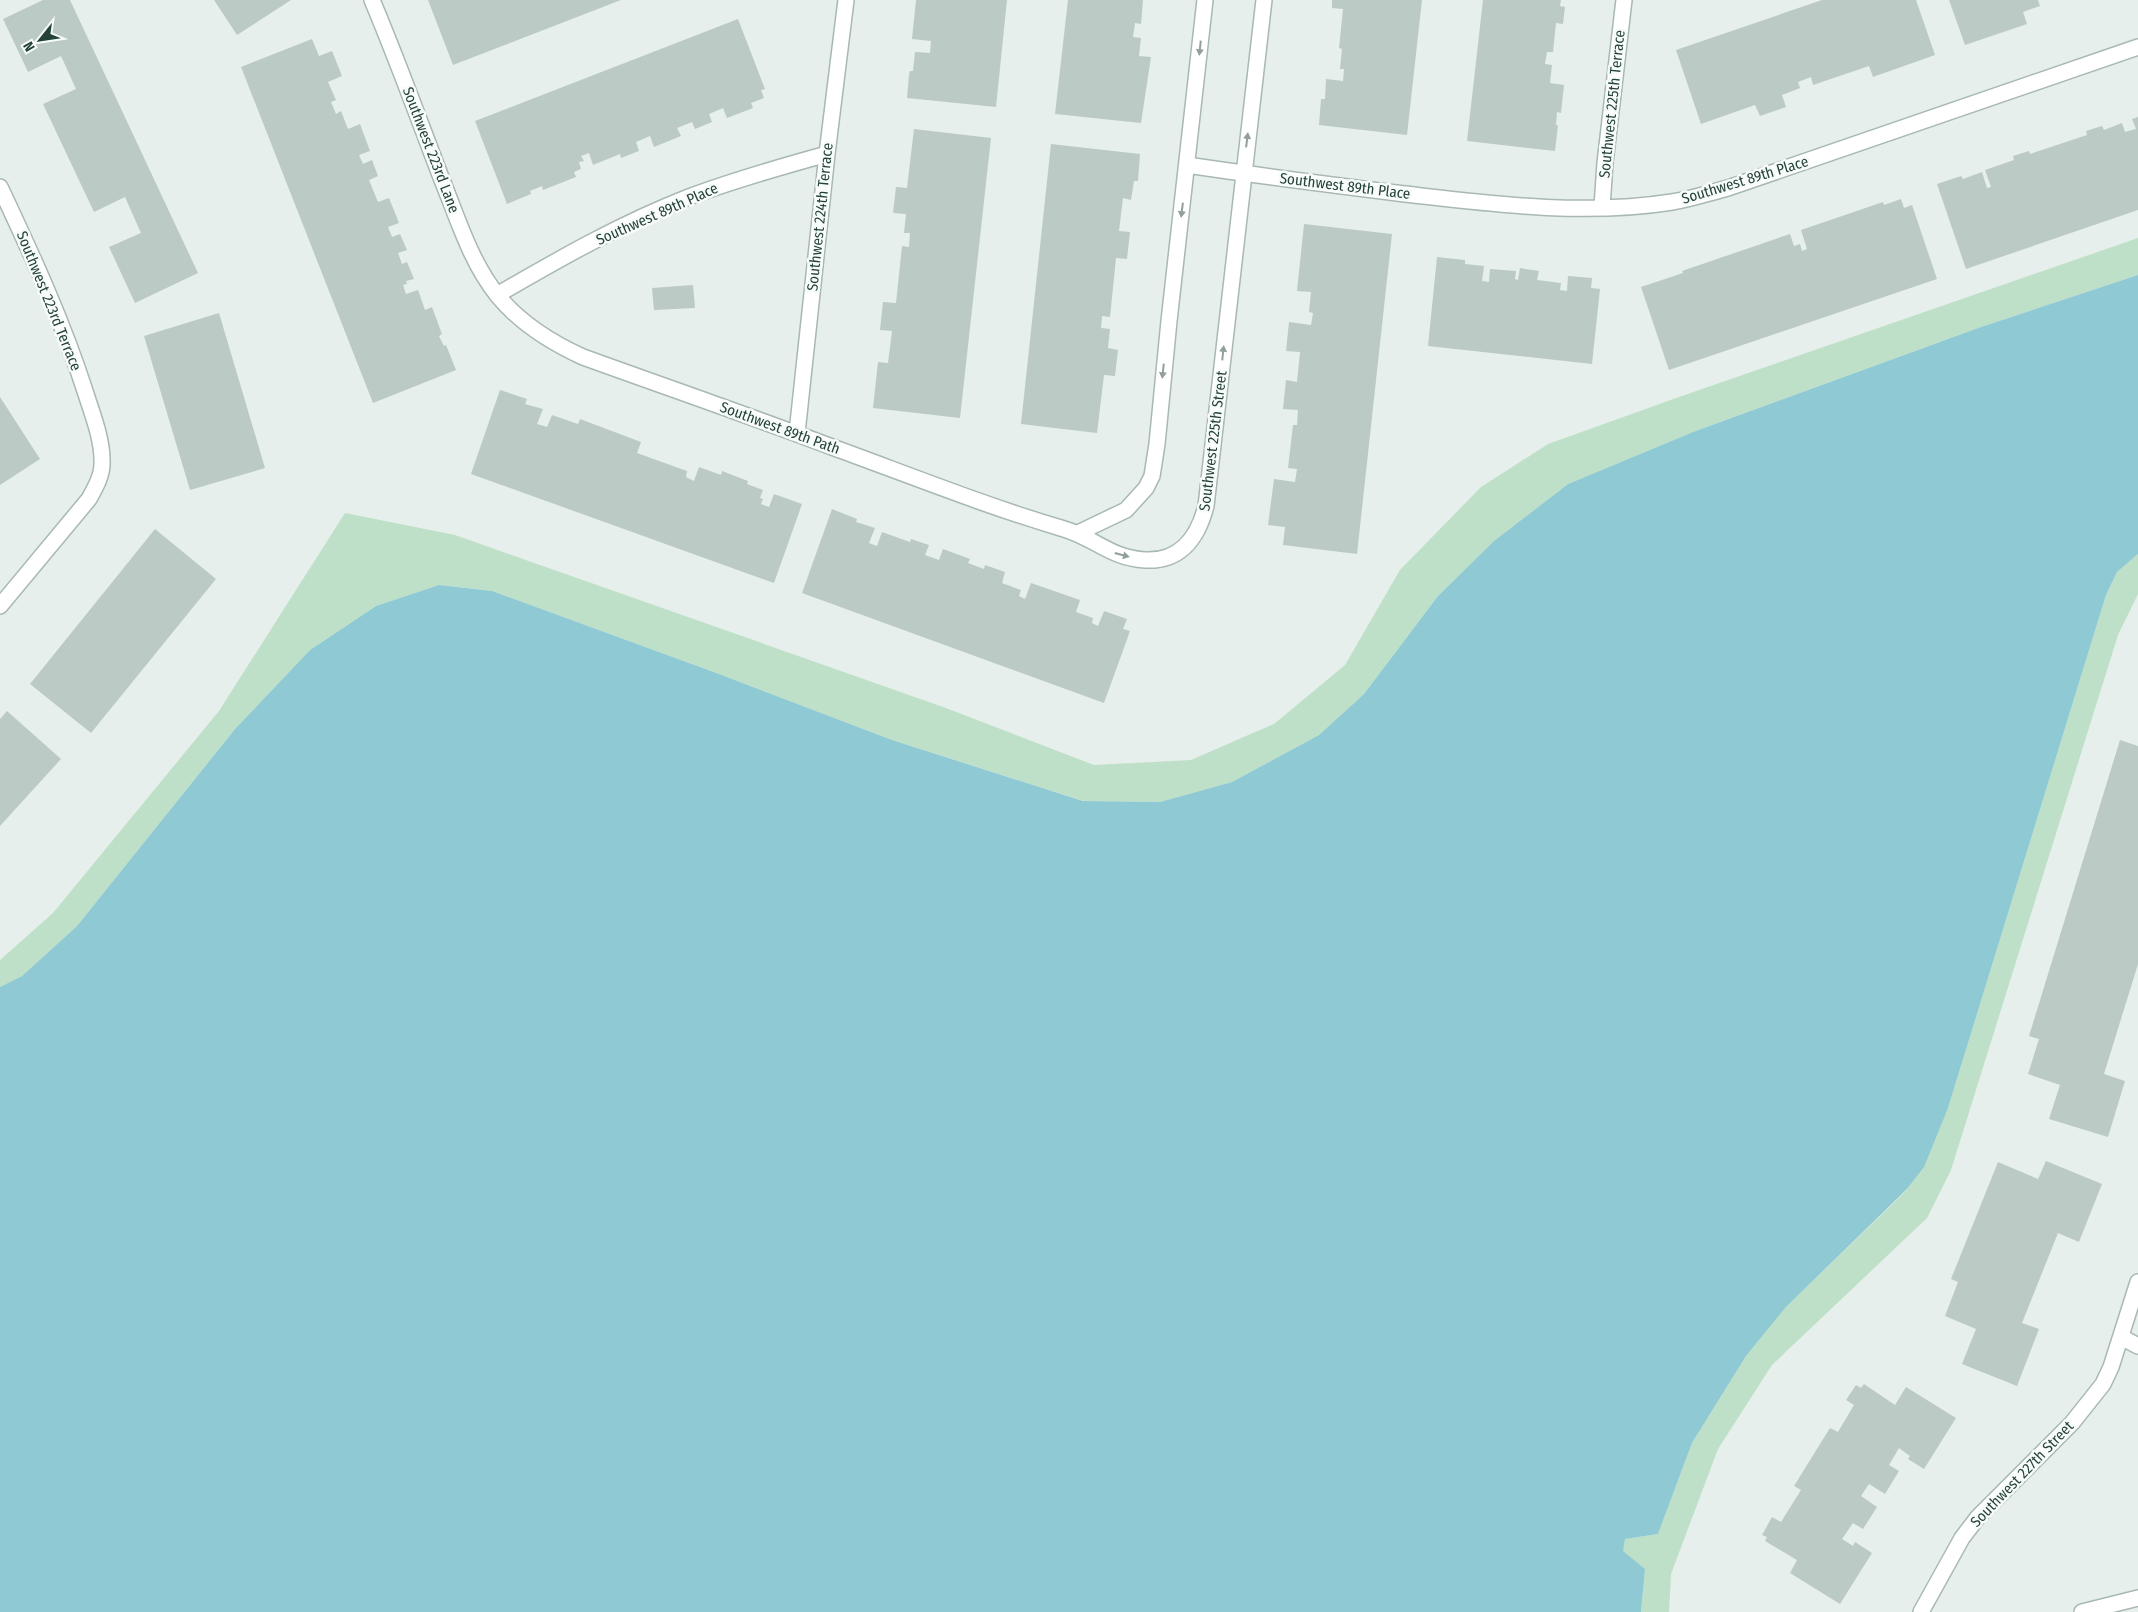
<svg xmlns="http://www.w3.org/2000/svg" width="2138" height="1612" viewBox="0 0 2138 1612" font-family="'Fira Sans Condensed',sans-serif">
  <rect width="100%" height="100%" fill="#e6efeb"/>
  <path fill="#bfe0c8" d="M2138,238V275L1981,327L1693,432L1568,484L1494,541L1438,596L1364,694L1319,735L1232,782L1160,802L1084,801L892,740L719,674L492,591L439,585L376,606L310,650L235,729L77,926L22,976L0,987V960L53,913L219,711L345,513L455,535L946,708L1094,765L1191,760L1274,724L1345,665L1400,570L1481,487L1548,444L1679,397Z
    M2138,554V594L2118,635L1951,1170L1927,1218L1772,1365L1718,1449L1671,1574L1669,1612H1641L1645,1569L1622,1551L1625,1539L1658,1534L1692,1443L1746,1356L1786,1307L1906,1191L1948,1108L2106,595L2117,572Z"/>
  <path fill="#8ec9d4" d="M2138,275V554L2117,572L2106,595L1948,1108L1924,1167L1906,1190L1786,1307L1746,1356L1692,1443L1658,1534L1625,1539L1623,1551L1645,1569L1641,1612H0V987L22,976L77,926L235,729L310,650L376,606L439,585L492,591L719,674L892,740L1083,801L1160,802L1232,782L1319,735L1364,694L1438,596L1494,541L1568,484L1693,432L1981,327Z"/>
  <path fill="#bbcac4" d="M43,0H70L198,273L135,303L109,247L141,233L125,197L94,212L43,104L76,89L61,56L28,72L3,19Z
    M214,0H291L237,35Z
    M428,0H621L453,65Z
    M916,0H1007L996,107L907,98L909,75L910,71H913L915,52L930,53L931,41L912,39Z
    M1068,0H1143L1141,24L1135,23L1133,37L1141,38L1139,56L1151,57L1141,123L1055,114Z
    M1332,0H1422L1407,135L1319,125L1321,99H1325L1326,79L1343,81L1344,69H1340L1342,49L1339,48L1343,9L1332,8Z
    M1483,0H1561L1560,6L1565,7L1563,24L1556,23L1553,52H1547L1545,64L1552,65L1550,83L1564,85L1561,113L1557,112L1556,125H1558L1555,151L1467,141Z
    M1822,0H1916L1935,55L1873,77L1869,66L1813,85L1811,77L1798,82L1800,88L1782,95L1786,107L1760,116L1755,105L1701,124L1676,50Z
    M1949,0H2038L2040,6L2023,12L2027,24L1965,45Z
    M738,19L765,89L761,90L764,98L751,103L753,108L727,118L723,108L709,114L712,122L695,129L692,122L677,128L681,136L654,147L650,136L636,142L639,151L621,158L620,154L593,165L589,153L581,156L584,161L579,162L581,169L574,172L576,177L543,190L542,186L530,191L531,194L507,204L475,121Z
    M312,39L319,56L332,51L342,76L328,82L336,100L331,102L336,114L341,111L348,129L360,124L370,151L359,155L363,164L372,160L378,176L369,180L378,202L389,198L399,223L388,227L392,237L400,234L407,250L398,253L402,264L407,262L414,279L406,281L407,284L403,285L406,294L418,290L425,310L432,307L442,334L439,336L444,346L446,345L456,370L373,403L241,67Z
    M2138,117V210L1966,269L1937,184L1961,176L1963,179L1982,172L1987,188L1991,187L1985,170L2014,160L2013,156L2029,151L2030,154L2087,135L2086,131L2102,126L2104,130L2122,123L2125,132L2136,129L2132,119Z
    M914,129L991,138L960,418L873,408L878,362L888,363L892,331L880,330L883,302L896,303L902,246L909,247L910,233H904L906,214L893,213L896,187L907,188Z
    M1051,144L1140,154L1138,181H1134L1131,200L1123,198L1119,231L1130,232L1127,259L1116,258L1110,317L1102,316L1101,328L1110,329L1108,348L1118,350L1115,376L1104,375L1097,433L1021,424Z
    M1901,199L1904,208L1912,205L1937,279L1669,370L1641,287L1683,273L1682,271L1790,234L1794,246L1800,244L1802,251L1807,249L1801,230L1883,202L1884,205Z
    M1304,224L1392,234L1357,554L1283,545L1285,527L1268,525L1274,479L1295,482L1297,469L1288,468L1293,425H1297L1298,410L1283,409L1286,380L1297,382L1300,352L1286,351L1289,322L1311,325L1313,313L1309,312L1311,292L1297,291Z
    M1437,257L1465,260V264L1484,266L1482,281L1489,282L1490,269L1516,271L1515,279L1518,280L1520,268L1539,271L1537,280L1561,283L1560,290L1567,291L1568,276L1592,278L1591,288L1600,289L1592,364L1428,346Z
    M693,285L695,308L654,310L652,288Z
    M219,313L265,468L190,490L144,336Z
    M500,390L527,399L525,404L543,409L537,424L547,427L552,415L578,424L580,419L641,442L637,453L687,471L686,477L694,481L699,467L721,475L722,471L748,481L747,484L763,490L760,498L763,499L761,504L769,507L774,494L802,504L774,583L471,474Z
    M0,397L40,459L0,485Z
    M832,509L857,519L856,522L875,528L869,543L877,546L882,532L910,542L911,539L929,545L925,555L939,560L943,549L970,559L968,563L984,569L985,565L1005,572L1002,583L1021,590L1019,596L1025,599L1031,583L1080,600L1076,612L1093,618L1092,623L1098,626L1104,611L1127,619L1123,629L1130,631L1104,703L802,593Z
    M155,529L216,579L91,733L30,684Z
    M7,711L61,759L0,826V719Z
    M2120,740L2138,746V964L2104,1074L2125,1081L2108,1137L2049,1119L2060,1085L2028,1074L2039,1039L2029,1036Z
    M2046,1161L2102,1184L2079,1242L2058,1233L2022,1323L2039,1329L2017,1386L1962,1364L1976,1329L1945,1316L1958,1282L1951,1279L1998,1162L2038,1179Z
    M1864,1384L1895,1405L1906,1387L1956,1418L1924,1469L1908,1459L1910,1456L1899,1448L1889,1465L1899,1471L1885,1494L1869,1484L1861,1496L1877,1507L1863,1529L1853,1523L1842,1539L1853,1546L1855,1542L1872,1553L1840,1604L1790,1573L1797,1560L1765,1541L1767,1537L1762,1535L1772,1517L1781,1522L1801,1490L1794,1486L1830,1428L1838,1432L1854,1405L1846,1400L1856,1385L1861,1388Z"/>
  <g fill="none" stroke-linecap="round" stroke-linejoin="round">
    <defs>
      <path id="minor" d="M372,0C397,59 419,120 442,180C458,219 471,263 498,296C521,324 550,342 583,357C666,387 750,416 832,447C909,475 986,506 1064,529C1095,538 1110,558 1145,560C1181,562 1198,537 1206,506L1264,0
        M1187,165C1260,176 1332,185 1405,194C1493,204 1584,216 1672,202C1691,199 1709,193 1728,188L2138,47
        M0,187C32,255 63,322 86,394C93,416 103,441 102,464C102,476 95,488 89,499L0,606
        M1602,207L1605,163L1624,0
        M497,295C559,259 622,223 689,197C734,180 780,167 827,154
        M797,433L827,154L846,0
        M1078,533L1126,510L1146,488L1152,476L1157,444L1169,321L1205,0
        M2121,1337L2138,1346
        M1921,1612L1962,1538L1978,1517L2072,1423L2103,1384L2111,1367L2138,1282
        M2082,1612L2138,1598"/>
    </defs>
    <use href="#minor" stroke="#a8b8b2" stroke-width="18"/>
    <use href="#minor" stroke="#fff" stroke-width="15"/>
  </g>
  <defs><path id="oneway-solid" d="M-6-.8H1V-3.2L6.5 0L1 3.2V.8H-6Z" transform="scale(1.25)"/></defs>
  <g fill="#92a09c">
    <use href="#oneway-solid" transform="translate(1200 48) rotate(96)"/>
    <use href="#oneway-solid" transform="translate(1247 140) rotate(-83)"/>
    <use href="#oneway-solid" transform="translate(1182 210) rotate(97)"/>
    <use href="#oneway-solid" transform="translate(1223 353) rotate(-84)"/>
    <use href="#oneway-solid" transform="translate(1163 371) rotate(96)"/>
    <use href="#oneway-solid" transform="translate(1122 555) rotate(15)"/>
  </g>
  <g text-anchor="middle" stroke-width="5" stroke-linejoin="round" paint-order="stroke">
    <g font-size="15" fill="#24423a" stroke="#f7fbf9">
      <text transform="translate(1612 104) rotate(-84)" y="5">Southwest 225th Terrace</text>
      <text transform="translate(431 150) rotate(69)" y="5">Southwest 223rd Lane</text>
      <text transform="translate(1745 180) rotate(-17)" y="5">Southwest 89th Place</text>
      <text transform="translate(1345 186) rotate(7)" y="5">Southwest 89th Place</text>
      <text transform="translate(657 214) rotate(-24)" y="5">Southwest 89th Place</text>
      <text transform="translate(820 217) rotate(-84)" y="5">Southwest 224th Terrace</text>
      <text transform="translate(49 301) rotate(68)" y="5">Southwest 223rd Terrace</text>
      <text transform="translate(780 428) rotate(20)" y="5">Southwest 89th Path</text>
      <text transform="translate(1213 441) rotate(-83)" y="5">Southwest 225th Street</text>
      <text transform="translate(2022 1474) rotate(-46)" y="5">Southwest 227th Street</text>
    </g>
  </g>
  <g transform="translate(40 40) rotate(240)" stroke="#f7fbf9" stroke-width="4" paint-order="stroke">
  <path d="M0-4L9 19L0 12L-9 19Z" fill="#24423a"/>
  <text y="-8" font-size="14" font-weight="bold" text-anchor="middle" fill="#24423a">N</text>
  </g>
</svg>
